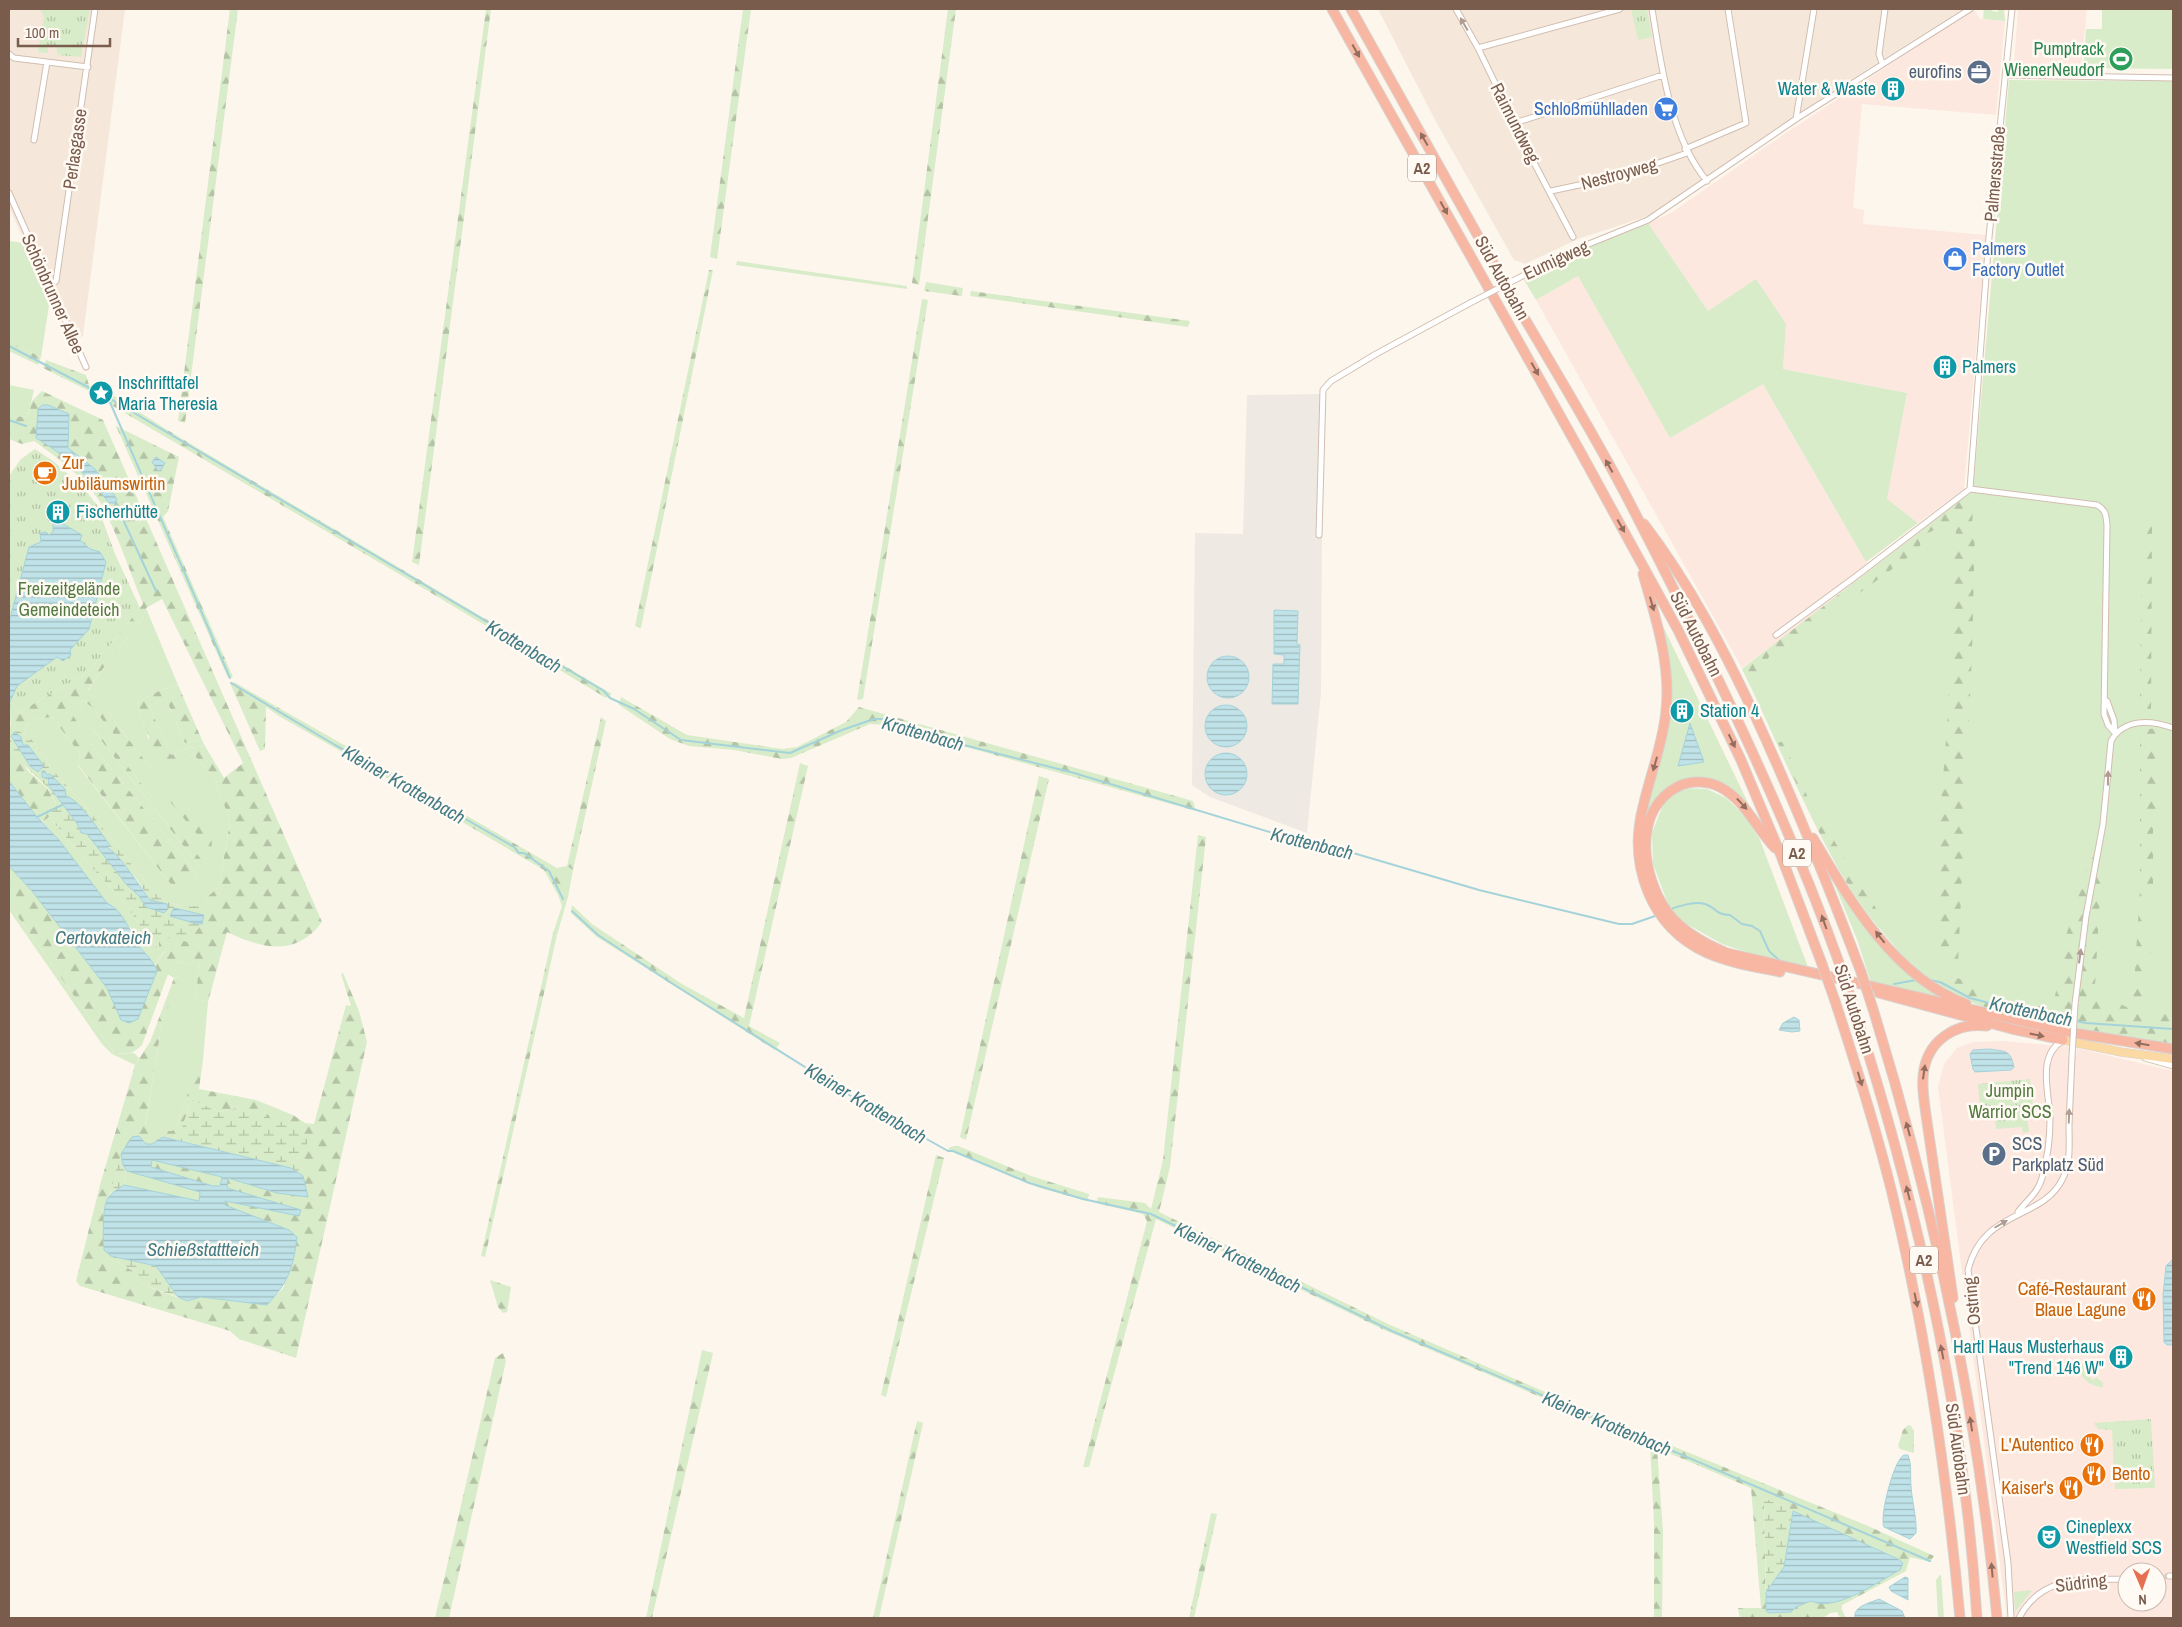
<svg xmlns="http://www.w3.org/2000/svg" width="2182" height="1627" viewBox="0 0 2182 1627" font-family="'Archivo Narrow',sans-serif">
  <defs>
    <pattern id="forest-firs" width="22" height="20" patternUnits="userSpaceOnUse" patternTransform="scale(1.25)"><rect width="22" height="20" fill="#d8ecc9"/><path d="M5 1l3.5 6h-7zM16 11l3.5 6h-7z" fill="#b4c2a5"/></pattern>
    <pattern id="wetland-marsh" width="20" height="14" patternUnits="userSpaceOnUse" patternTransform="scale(1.25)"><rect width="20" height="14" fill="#d8ecc9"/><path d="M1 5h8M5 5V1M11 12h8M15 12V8" fill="none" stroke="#b4c2a5"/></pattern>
    <pattern id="park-tufts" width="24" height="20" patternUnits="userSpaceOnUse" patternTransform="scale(1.25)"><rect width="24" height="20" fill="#d8ecc9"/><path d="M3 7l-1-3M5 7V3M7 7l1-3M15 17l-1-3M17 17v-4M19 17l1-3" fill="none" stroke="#b4c2a5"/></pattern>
    <pattern id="water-rules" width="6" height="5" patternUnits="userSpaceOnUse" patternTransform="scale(1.25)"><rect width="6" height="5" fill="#bfe3e8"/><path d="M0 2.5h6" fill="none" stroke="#a0bbbe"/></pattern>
  </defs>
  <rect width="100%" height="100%" fill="#fdf6ec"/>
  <path fill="#f5e8da" d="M9,9H125L83,336L71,340L61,317L50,299L9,207Z
    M1378,9H1963L1834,90L1651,215L1578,239L1525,264L1514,260L1435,120Z"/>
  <path fill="#fde8e0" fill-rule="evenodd" d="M1974,9L1980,19L2005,21L1996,115L1862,104L1853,208L1864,210L1863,224L1986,235L1964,489L1918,523L1887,499L1907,393L1783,369L1786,324L1756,280L1708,311L1648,223L1671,213L1783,135Z
    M2018,9H2087L2081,67L2017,66L2014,62Z
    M1578,276L1670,438L1763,384L1871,571L1742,668L1536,300Z
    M2003,1041L2069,1047L2068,1056L2076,1057L2077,1048L2173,1071V1618H2007L1938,1087L1944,1064L1957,1048L1973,1042ZM2127,1572H2157V1602H2127Z"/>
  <path fill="#efe9e4" d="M1323,394L1317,518L1319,535H1322L1321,693L1307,833L1210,797L1192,785L1195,533L1243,534L1247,395Z"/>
  <path fill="#d8ecc9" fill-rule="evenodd" d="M1984,9H1991L1992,11L1998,12V9H2004L2005,21L1983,19Z
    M2102,9H2173V69L2083,68L2086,29H2102Z
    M2009,80L2173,81V1044C2133,1038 2094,1032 2054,1024C2017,1016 1979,1009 1946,991C1923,979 1906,960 1890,941C1823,861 1787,761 1742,669L1973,491Z
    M1648,223L1708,311L1756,279L1786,324L1783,369L1907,393L1887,499L1918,523L1866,562L1763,384L1670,438L1578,276L1536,300L1524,280L1595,243Z
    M9,241L25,243L50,299L41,357L9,342Z
    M737,261L907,286V289L736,265Z
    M9,385L34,390L28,416L13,417L9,414Z
    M146,608L178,685L159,691L137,703L148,738L178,761L194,755L215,778L230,822L219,887L207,897L206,906H181L165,901L151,889L87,808L51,768L34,742L25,734L24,727L36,719L52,717L80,754L78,766L173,887L196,878L195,871L87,739L66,704L81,712L82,700L92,707L158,788L162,783L97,698L88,691L101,671L143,618ZM90,726L122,759L207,868L203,871Z
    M1660,620L1750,807L1738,794L1716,783L1672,786L1656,799L1647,816L1642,833V826L1666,738Z
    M166,699L185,743L202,740L205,746L188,748L171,755L149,706Z
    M286,712L367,758L363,764L279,716Z
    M1685,788L1707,789L1726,798L1745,816L1760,840L1808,967L1752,954L1722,944L1678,919L1670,909L1653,864L1652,833L1664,802Z
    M49,817L93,869L122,899L145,933L159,950H165L155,964L150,958L154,952L133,931L112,905L107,903L59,840L42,821Z
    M567,866L573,870L568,897L557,935L553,933L562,906L558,895L565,894L557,868Z
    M1830,873L1864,924L1946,999L1871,983L1858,942Z
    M9,904L113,1051L122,1054L134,1053L139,1058L135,1065L112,1054L102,1044L9,910Z
    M199,960L196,998L208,1002L203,1060L199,1062L177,1125L172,1131H158L145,1126L162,1023L179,976L174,978L167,974L171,966L176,962L193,964Z
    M127,1171L201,1192L199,1202L124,1185Z
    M2079,1360L2087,1368L2084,1372L2093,1380L2096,1377L2103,1383V1387C2086,1386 2079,1376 2079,1360Z
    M1941,1574L1944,1618H1938L1936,1580Z
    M2031,1590V1592L2015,1612L2014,1592Z"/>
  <path fill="url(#forest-firs)" fill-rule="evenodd" d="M230,9H238L185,423L178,421Z
    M486,9H491L419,565L412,562Z
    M743,9H751L717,259L710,257Z
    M948,9H956L919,285L912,283Z
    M709,270H713L641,628L635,626Z
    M926,282L963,288L962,296L924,291Z
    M971,291L1190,321L1188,327L970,296Z
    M922,299L928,300L863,699L857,700Z
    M9,342L41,357L38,365L9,351Z
    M46,360L86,375L91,392L43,368Z
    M100,387L169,431L612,694L606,698L428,591L106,402Z
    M42,391L103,420L322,922C295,958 261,948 227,932L208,1002L196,998L199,961L193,964L176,962L171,966L142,1045C133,1054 126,1056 113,1051L9,904V866L32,891L107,988L121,1020L129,1023L138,1019L157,971L155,964L165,951L159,950L158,936L202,924L207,897L219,887L230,822L215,778L194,755C189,756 184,760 179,761C153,766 143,721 137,703L159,691L178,685L202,740L185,743L166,699L149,706L171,755L188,748L205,746L224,778L243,763L162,599L146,608L143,618L101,671L88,690L97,698L162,783L158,789L92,707L82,700L81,713L67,705L87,739L195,871L196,878L182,887H173L78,765L80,754L52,717L36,719L24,727L25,734L14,730L9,734L12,716L87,673L143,604C130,572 119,538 103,507C90,482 57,457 34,441L22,444L9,439V414L13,417L28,416L32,401ZM67,434L68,448L109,503C89,476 65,455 36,438Z
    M116,426L179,457L168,511L163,517L233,677L228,678Z
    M1959,502L1973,506L1972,527H1975L1972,653L1958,964L1941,962L1938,843L1948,714L1952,568L1950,560L1955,553L1956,529L1965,522L1966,509L1945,525L1923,535L1920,537L1921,543L1918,550L1785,648L1773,651L1765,663L1748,679L1742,669Z
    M2142,518H2152L2151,712H2140Z
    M234,682L286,712L279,716L266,707L265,749L260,751L230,683Z
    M621,697L687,735L782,749L797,747L846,722L859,707L1193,801L1196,811L887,725L870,724L791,758L782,759L734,750L689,746L670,739L619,705Z
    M601,717L606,721L573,870L567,866Z
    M87,722L122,759L208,868L203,871Z
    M2158,728L2173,733V741L2164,737H2152L2155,758L2152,777L2156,780L2162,816L2153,825V884L2149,888L2145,931L2154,946L2152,951L2143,961L2144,1000L2135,1013L2173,1012V1044C2134,1038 2096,1032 2057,1024C2014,1016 1968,1007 1932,981L1936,974L1940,973L1977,984C1990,1006 2030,1004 2053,1008L2065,939L2091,856L2102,859L2095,986L2104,995L2128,1008L2133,1001L2140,890V730Z
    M9,741L28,771L47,788L56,804C52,811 50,819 42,821L37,817L9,781Z
    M1783,741L1809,800L1885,923L1879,928C1834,874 1807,806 1778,743Z
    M367,758L557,868L566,894L558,895L544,870L363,764Z
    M800,763L808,766L749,1026L780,1043L775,1050L597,937L571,913L572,905L592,924L682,984L744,1018Z
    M1039,776L1049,779L966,1140L960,1137Z
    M166,797H170L186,808L212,842L211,851Z
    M1198,835L1206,837L1170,1167L1159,1212L1388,1324L1631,1429L1868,1526L1934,1556L1930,1562L1910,1557L1906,1571L1842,1605V1610L1846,1618H1840L1837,1612L1830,1613L1823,1618H1740L1738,1608H1761L1751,1488L1657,1448L1663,1532L1662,1618H1654V1523L1650,1444L1382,1329L1156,1219L1089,1467H1083L1147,1221L1143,1214L1096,1203L1098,1197L1145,1203L1151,1209L1163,1160ZM1764,1498L1898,1559L1903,1563L1852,1597L1824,1604L1811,1601L1796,1607L1766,1611Z
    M133,931L155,952L150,958L136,941Z
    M553,933L557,935L485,1257L481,1256Z
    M343,973L359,1011L367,1042L296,1358L239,1339L230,1331L80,1286L76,1281L100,1185L135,1065L150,1042L174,978L180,976L162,1023L145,1125L158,1131H172L177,1125L199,1061L203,1060L199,1089L256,1100L293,1115L305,1123L314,1124L346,1005L351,1006L341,974ZM192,1100L221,1112L238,1108L305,1150L297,1159V1166L308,1197L277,1193L228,1178L227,1188L299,1216L225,1200V1205L289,1230L293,1263L283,1288L267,1305L201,1297L187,1301L140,1284L135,1272L111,1259V1256L104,1250L103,1237L107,1200L139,1136L146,1144L151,1145L163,1137L173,1139L182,1127Z
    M958,1146L1031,1176L1089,1194L1087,1201L1040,1188L948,1150L950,1147Z
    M936,1155L944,1158L886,1397L881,1395Z
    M152,1160L222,1177L220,1187L213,1186L150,1167Z
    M490,1280L511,1287L507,1312L503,1313L498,1307Z
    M702,1350L713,1353L652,1618H646Z
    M503,1353L506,1361L449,1618H435L495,1358Z
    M917,1421L923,1423L879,1618H873Z
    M1908,1425L1911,1426L1914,1431V1453L1900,1449L1898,1446L1903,1430Z
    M1211,1513L1217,1514L1194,1618H1189Z"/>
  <path fill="url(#wetland-marsh)" fill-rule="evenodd" d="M15,730L25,734L34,742L51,768L87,808L151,889L165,901L181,906H206L204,915L174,908L197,924H202L188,942L159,936V950L145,933L122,899L93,869L49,817L56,804C53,798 50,791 46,786C32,772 7,754 9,732ZM15,732L21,737L23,745H28L44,766L11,736ZM45,771L138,881L150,900L146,907L139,896L126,884L87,834L81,833L78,825L49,786Z
    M192,1100L221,1112L237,1108L288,1124L308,1140L305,1150L297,1159V1166L303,1176L291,1168L173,1139L182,1127Z
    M121,1154L123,1165L127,1171L124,1185L111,1193L115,1173Z
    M111,1256L156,1266L178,1297L140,1284L135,1272L111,1259Z
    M1764,1498L1793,1511L1784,1568L1766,1592Z"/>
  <path fill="url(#park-tufts)" d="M40,9H90L81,57L58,55L56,47H48V53L38,52L44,17Z
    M1631,9L1647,10L1652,37L1638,40Z
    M35,449L53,461L83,487L97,505L115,554L140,608L87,673L12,716L9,729V476L21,459Z
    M2030,1079L2034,1113L2027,1114L2029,1132L2023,1133L2022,1127L1996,1129L1995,1115L1981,1117L1978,1084Z
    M2151,1419L2155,1488L2115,1489L2112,1430L2098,1429L2094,1423Z"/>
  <path fill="url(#water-rules)" stroke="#a5d3da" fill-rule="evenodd" d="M42,405H48L69,414L68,448L95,469L117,499L115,503H109C89,476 65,455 36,438L38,409Z
    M156,457L165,463L161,470L158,471L152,462Z
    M53,518L82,535L80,540L90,549L100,552L106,562L89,629L70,650L71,655L63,661L57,657L17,686L9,704V622L29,547L41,542L40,533L46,532L49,535L53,532Z
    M1274,610L1298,611L1297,644L1300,645L1298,704H1272L1273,664H1284V655L1274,654Z
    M1207 677a21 21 0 1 1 42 0a21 21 0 1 1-42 0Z
    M1205 726a21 21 0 1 1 42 0a21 21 0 1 1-42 0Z
    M1690,723L1704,762L1678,766Z
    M15,732L21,737L23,745H28L44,766L38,772L30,766L11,736Z
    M1205 774a21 21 0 1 1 42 0a21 21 0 1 1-42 0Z
    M42,771H45L47,775L50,774L65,789L66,796C81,801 99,831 109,844L108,848C117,851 143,891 150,900L167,904L168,909L164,913L146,907L139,896L126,884L87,834L81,833L78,825L49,786L48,779L42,777Z
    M9,781L37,817L59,840L107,903C121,909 129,928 136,941C142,952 153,958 157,971L138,1019L129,1023L121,1020L107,988L32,891L9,866Z
    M174,908L204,915L202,924H197L170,916Z
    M1794,1017L1799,1020L1800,1031L1792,1032L1779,1030L1783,1023Z
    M1990,1049C2006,1052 2010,1049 2014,1067L2011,1070L1975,1072L1973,1069L1970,1054L1973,1050Z
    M139,1136L146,1144H152L163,1137L291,1168L303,1176L308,1197L277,1193L228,1178L227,1188L301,1210L299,1216L225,1201V1205L289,1230L297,1237C293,1269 289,1281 267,1305L201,1297L187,1301L178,1297L156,1266L111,1256L104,1250C103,1238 102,1207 108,1198C112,1192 118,1189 124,1185L199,1201L200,1192L127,1171L123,1165L121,1154L132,1137ZM152,1160L222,1177L220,1186H213L151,1167Z
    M2173,1259V1345H2167L2164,1342L2163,1295L2166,1266Z
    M1904,1455H1908C1912,1465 1910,1476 1911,1486C1912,1502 1917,1518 1916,1533L1910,1539L1884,1527C1879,1517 1894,1459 1904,1455Z
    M1793,1511L1898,1559L1903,1563L1900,1570C1879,1581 1835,1613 1811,1601L1796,1607L1791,1612L1769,1613L1766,1611V1592L1784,1567Z
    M1905,1577L1908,1578V1600L1891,1591L1889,1587Z
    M1879,1599L1902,1611L1905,1618H1855C1853,1606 1870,1603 1879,1599Z"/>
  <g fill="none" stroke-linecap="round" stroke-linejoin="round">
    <path stroke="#a5d3da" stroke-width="2" d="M9,346L109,398L604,691L610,698L634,709L681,740L790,753L842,730L874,719H886L904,726L947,736L960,744L1074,773L1293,839L1343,850L1479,890L1619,924H1632L1658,915
      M109,400L178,558
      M9,420L26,426
      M115,502L156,591
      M179,560L230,678
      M231,683L335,745L419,790L434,802H439L443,806L514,847L519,853H524L549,871L563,899
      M37,817L62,805
      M1669,910C1678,906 1695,901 1705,904C1716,907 1715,915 1730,915L1742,924L1752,926L1760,931L1769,951L1780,961
      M572,911L598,935L673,984L859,1101L948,1151H953L1029,1183L1083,1199L1151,1214L1392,1331L1930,1561
      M1928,980L1940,982L1970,998L2012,1009L2086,1023L2173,1029
      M1894,984L1916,980"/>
    <path stroke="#dcd0c4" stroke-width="5" stroke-dasharray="5 2.5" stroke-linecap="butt" d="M2157,1577L2169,1576"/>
    <defs>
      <path id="street" d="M1456,9L1478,48L1531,157L1573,237
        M1652,9C1661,64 1670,137 1707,181
        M1478,48L1620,9
        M9,54L14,58L88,67
        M1882,63L1879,54L1885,9
        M2005,75L2173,78
        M1796,119L1814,9
        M1515,123L1663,75
        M34,140L47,62
        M1685,149L1746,123L1728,9
        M1551,191L1621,176L1687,153
        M9,193L86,367
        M1530,272L1569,252L1648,220L1796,119L1970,9
        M49,286L56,281L95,9
        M1970,489L1989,237L2012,9
        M1319,535L1323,390L1331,381L1376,354L1470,303
        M1776,635L1855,577L1970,489L2097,505C2106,510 2106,515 2107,525L2104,714L2108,725L2115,733
        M2107,701L2114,720L2115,733
        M2075,1004L2086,916L2103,824L2111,741C2124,718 2151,720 2173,728
        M2145,1058L2173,1066
        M2018,1212C2027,1200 2038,1193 2042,1178C2047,1160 2050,1139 2050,1120C2050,1095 2036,1057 2062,1041
        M2169,1576H2173
        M2011,1618L2008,1563L1968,1270C1983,1208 2043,1221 2063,1178C2071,1162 2069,1143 2069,1125C2070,1103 2071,1080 2072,1057
        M2019,1618C2042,1574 2084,1580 2127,1579"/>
      <path id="primary" d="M2063,1040L2121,1052L2173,1059"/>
      <path id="highway" d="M1332,9L1581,453L1678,630L1741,760L1780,853L1822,964
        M1351,9C1406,106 1460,205 1515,302C1555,371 1597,438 1633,509C1710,659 1784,809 1841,968
        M1644,524C1690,584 1725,652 1757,720C1795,803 1829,887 1861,972
        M1643,574C1656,619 1671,664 1666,711C1663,744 1650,775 1643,807C1628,865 1650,927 1707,953C1730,963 1756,967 1780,972
        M1813,838C1850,901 1894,977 1966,1004
        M1775,848C1756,828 1746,801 1720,787C1708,781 1691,780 1679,786C1632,809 1641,876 1668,913C1683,932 1705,944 1727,953L2074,1033L2173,1049
        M1879,993L2012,1029L2063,1040
        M1835,1001C1856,1065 1876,1128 1892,1193C1926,1333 1947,1475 1960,1618
        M1853,1005C1917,1203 1964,1410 1977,1618
        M1873,1009C1934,1207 1978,1412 1997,1618
        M1953,1298L1926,1115C1924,1100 1921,1084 1924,1069C1930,1039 1957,1022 1987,1026"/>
    </defs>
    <use href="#street" stroke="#d1beb0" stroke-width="7"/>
    <use href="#primary" stroke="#dad1cd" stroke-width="9"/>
    <use href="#highway" stroke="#dad1cd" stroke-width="11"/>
    <use href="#street" stroke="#fff" stroke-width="5"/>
    <use href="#primary" stroke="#fbd9a5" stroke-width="8"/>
    <use href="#highway" stroke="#f7b7a3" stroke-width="9"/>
    <defs>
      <path id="street-bridge" d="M1470,303L1530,272
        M2072,1057L2075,1004"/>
      <path id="highway-bridge" d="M1822,964L1835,1001
        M1841,968L1853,1005
        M1861,972L1873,1009"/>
    </defs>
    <use href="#street-bridge" stroke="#d1beb0" stroke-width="7" stroke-linecap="butt"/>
    <use href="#highway-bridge" stroke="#dad1cd" stroke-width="11" stroke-linecap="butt"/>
    <use href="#street-bridge" stroke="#fff" stroke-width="5"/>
    <use href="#highway-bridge" stroke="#f7b7a3" stroke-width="9"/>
  </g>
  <defs><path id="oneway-solid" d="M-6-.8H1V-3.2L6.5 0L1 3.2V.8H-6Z" transform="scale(1.25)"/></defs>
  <g fill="#af9d94">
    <use href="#oneway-solid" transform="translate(1464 24) rotate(-120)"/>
    <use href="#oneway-solid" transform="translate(2108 778) rotate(-89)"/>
    <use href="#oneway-solid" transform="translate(2080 956) rotate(-82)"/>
    <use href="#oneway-solid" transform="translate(2069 1116) rotate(-88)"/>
    <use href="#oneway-solid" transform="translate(2001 1224) rotate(-30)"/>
  </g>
  <g fill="#936e5e">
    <use href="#oneway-solid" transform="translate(1356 51) rotate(61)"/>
    <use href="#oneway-solid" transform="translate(1424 139) rotate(-119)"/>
    <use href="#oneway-solid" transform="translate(1444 208) rotate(61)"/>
    <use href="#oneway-solid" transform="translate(1535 369) rotate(61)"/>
    <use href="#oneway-solid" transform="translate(1609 466) rotate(-119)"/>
    <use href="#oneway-solid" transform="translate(1621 526) rotate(61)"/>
    <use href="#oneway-solid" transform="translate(1652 604) rotate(74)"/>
    <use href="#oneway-solid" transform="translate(1732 741) rotate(64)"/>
    <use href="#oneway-solid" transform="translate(1655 764) rotate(106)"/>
    <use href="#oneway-solid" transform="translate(1742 804) rotate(47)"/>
    <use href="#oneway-solid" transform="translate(1824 922) rotate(-110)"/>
    <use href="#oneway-solid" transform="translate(1880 937) rotate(-128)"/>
    <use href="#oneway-solid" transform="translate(2037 1035) rotate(12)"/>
    <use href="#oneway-solid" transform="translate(2142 1044) rotate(-171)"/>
    <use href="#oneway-solid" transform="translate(1924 1072) rotate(-82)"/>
    <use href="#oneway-solid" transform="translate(1860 1079) rotate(73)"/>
    <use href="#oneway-solid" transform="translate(1908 1129) rotate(-105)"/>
    <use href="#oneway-solid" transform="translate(1908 1193) rotate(-104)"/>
    <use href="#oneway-solid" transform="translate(1916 1300) rotate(78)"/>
    <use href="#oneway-solid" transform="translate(1942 1352) rotate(-101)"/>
    <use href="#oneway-solid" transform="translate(1971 1424) rotate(-99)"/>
    <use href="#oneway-solid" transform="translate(1992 1570) rotate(-95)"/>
  </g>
  <defs>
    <symbol id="stadium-disc" viewBox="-11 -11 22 22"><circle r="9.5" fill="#2e9e5b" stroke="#fffaf3"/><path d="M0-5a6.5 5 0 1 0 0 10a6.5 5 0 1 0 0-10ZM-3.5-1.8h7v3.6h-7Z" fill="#fff"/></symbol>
    <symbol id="office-disc" viewBox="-11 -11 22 22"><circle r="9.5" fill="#5c6f8a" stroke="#fffaf3"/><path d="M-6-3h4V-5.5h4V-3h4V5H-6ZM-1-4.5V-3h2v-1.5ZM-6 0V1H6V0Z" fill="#fff"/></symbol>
    <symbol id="building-disc" viewBox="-11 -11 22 22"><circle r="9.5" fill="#0f9aa8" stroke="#fffaf3"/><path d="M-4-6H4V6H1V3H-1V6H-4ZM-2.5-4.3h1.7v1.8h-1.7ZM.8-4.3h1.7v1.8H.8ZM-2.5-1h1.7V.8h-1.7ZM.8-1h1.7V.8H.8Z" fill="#fff"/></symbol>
    <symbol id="supermarket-disc" viewBox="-11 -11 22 22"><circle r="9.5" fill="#3f7fe0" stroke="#fffaf3"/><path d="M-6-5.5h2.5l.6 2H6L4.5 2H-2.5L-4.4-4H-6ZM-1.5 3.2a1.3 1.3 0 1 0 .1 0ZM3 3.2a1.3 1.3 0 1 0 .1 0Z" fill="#fff"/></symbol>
    <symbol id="shop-disc" viewBox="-11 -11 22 22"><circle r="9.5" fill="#3f7fe0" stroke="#fffaf3"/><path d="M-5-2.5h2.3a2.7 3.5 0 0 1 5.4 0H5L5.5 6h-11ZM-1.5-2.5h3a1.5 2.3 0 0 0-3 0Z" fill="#fff"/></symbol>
    <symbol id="sight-disc" viewBox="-11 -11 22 22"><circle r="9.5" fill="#0f9aa8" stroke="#fffaf3"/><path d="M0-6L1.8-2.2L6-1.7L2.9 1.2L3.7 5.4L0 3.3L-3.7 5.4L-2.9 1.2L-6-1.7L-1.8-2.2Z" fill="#fff"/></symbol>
    <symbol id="cafe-disc" viewBox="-11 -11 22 22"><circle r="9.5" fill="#e8710a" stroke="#fffaf3"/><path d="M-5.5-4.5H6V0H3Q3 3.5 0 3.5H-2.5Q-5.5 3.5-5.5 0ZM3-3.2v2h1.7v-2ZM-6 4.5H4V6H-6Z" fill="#fff"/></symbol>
    <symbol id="parking-disc" viewBox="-11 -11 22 22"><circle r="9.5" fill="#5c6f8a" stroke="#fffaf3"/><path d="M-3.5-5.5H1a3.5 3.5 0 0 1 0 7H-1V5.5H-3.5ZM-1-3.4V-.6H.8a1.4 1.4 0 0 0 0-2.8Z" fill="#fff"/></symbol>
    <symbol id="restaurant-disc" viewBox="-11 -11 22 22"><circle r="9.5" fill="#e8710a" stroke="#fffaf3"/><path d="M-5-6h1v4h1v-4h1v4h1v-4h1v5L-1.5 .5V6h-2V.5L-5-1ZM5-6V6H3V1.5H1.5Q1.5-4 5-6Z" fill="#fff"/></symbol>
    <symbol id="theatre-disc" viewBox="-11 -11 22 22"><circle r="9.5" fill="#0f9aa8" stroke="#fffaf3"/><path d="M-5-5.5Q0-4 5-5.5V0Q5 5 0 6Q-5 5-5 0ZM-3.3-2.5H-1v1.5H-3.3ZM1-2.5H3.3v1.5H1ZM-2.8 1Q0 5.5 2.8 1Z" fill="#fff"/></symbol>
  </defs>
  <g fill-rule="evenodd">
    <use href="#stadium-disc" x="2107" y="45" width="28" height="28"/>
    <use href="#office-disc" x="1965" y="58" width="28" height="28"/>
    <use href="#building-disc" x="1879" y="75" width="28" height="28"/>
    <use href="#supermarket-disc" x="1652" y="95" width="28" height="28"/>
    <use href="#shop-disc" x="1941" y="245" width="28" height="28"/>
    <use href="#building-disc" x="1931" y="353" width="28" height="28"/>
    <use href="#sight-disc" x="87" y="379" width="28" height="28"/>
    <use href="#cafe-disc" x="31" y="459" width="28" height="28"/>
    <use href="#building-disc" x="44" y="498" width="28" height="28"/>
    <use href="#building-disc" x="1668" y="697" width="28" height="28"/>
    <use href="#parking-disc" x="1980" y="1140" width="28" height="28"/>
    <use href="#restaurant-disc" x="2130" y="1285" width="28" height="28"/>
    <use href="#building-disc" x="2107" y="1343" width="28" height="28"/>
    <use href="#restaurant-disc" x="2078" y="1431" width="28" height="28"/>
    <use href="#restaurant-disc" x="2080" y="1460" width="28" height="28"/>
    <use href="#restaurant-disc" x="2057" y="1474" width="28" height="28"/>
    <use href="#theatre-disc" x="2035" y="1523" width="28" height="28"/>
  </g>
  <g text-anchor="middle" stroke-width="5" stroke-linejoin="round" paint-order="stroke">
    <g fill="#fffaf3" stroke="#a28b7f" stroke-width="1">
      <rect x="1408" y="154.5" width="28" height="27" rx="4"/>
      <rect x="1783" y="839.5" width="28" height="27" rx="4"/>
      <rect x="1910" y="1246.5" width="28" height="27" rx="4"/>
    </g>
    <g font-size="16" font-weight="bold" fill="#7a5c4d">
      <text x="1422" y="174">A2</text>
      <text x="1797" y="859">A2</text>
      <text x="1924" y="1266">A2</text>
    </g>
    <g font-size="18" fill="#27864d" stroke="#fffaf3" text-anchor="end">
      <text x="2104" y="55">Pumptrack<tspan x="2104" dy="21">WienerNeudorf</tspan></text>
    </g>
    <g font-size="18" fill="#4e5e75" stroke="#fffaf3" text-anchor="end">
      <text x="1962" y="78">eurofins</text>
      <text x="2012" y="1150" text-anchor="start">SCS<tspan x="2012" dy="21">Parkplatz Süd</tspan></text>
    </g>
    <g font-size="18" fill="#0d838f" stroke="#fffaf3" text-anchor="start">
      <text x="1876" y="95" text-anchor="end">Water &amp; Waste</text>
      <text x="1962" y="373">Palmers</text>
      <text x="118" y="389">Inschrifttafel<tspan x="118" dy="21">Maria Theresia</tspan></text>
      <text x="76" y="518">Fischerhütte</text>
      <text x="1700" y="717">Station 4</text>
      <text x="2104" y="1353" text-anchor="end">Hartl Haus Musterhaus<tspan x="2104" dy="21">"Trend 146 W"</tspan></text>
      <text x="2066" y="1533">Cineplexx<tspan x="2066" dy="21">Westfield SCS</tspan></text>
    </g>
    <g font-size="18" fill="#366cbe" stroke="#fffaf3" text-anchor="end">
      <text x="1648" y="115">Schloßmühlladen</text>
      <text x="1972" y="255" text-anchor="start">Palmers<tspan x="1972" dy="21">Factory Outlet</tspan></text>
    </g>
    <g font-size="18" fill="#7a5c4d" stroke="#fffaf3">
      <text transform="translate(1515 123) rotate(63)" y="6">Raimundweg</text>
      <text transform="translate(75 149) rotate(-82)" y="6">Perlasgasse</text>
      <text transform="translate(1619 174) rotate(-15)" y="6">Nestroyweg</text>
      <text transform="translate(1995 174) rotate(-85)" y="6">Palmersstraße</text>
      <text transform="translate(1556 260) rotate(-25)" y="6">Eumigweg</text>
      <text transform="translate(1502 278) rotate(61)" y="6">Süd Autobahn</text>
      <text transform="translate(53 294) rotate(66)" y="6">Schönbrunner Allee</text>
      <text transform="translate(1696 634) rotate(63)" y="6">Süd Autobahn</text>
      <text transform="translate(1854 1009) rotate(72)" y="6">Süd Autobahn</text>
      <text transform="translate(1972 1301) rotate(-96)" y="6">Ostring</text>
      <text transform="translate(1958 1449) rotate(82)" y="6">Süd Autobahn</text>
      <text transform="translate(2081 1583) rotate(-7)" y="6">Südring</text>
    </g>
    <g font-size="18" fill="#c56008" stroke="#fffaf3" text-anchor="end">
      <text x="62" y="469" text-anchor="start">Zur<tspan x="62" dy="21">Jubiläumswirtin</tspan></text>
      <text x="2126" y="1295">Café-Restaurant<tspan x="2126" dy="21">Blaue Lagune</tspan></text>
      <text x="2074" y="1451">L'Autentico</text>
      <text x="2112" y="1480" text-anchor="start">Bento</text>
      <text x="2054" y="1494">Kaiser's</text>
    </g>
    <g font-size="18" fill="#537a41" stroke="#fffaf3">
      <text x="69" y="595">Freizeitgelände<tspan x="69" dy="21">Gemeindeteich</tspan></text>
      <text x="2010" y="1097">Jumpin<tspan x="2010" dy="21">Warrior SCS</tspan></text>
    </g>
    <g font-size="19" font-style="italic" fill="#437c86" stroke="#fffaf3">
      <text transform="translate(524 646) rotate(31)" y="7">Krottenbach</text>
      <text transform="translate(923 733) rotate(16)" y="7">Krottenbach</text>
      <text transform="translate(404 784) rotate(30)" y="7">Kleiner Krottenbach</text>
      <text transform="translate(1312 843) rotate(14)" y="7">Krottenbach</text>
      <text x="103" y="944">Certovkateich</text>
      <text transform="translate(2031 1011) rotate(12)" y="7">Krottenbach</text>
      <text transform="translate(866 1103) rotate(31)" y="7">Kleiner Krottenbach</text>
      <text x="203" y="1256">Schießstattteich</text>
      <text transform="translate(1238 1257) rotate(26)" y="7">Kleiner Krottenbach</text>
      <text transform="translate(1607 1423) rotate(23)" y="7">Kleiner Krottenbach</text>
    </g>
  </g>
  <rect width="2182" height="1627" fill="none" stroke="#7a5c4d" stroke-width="20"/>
  <g transform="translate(2142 1587) rotate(178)"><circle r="24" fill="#fffaf3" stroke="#cabbb1"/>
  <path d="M0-4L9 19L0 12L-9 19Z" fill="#e76f51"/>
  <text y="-8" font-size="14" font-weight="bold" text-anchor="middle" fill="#7a5c4d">N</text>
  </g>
  <path d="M18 38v8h92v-8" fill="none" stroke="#7a5c4d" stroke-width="2.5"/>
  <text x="25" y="38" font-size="15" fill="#7a5c4d" stroke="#fffaf3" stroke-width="4" paint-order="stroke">100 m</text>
</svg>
